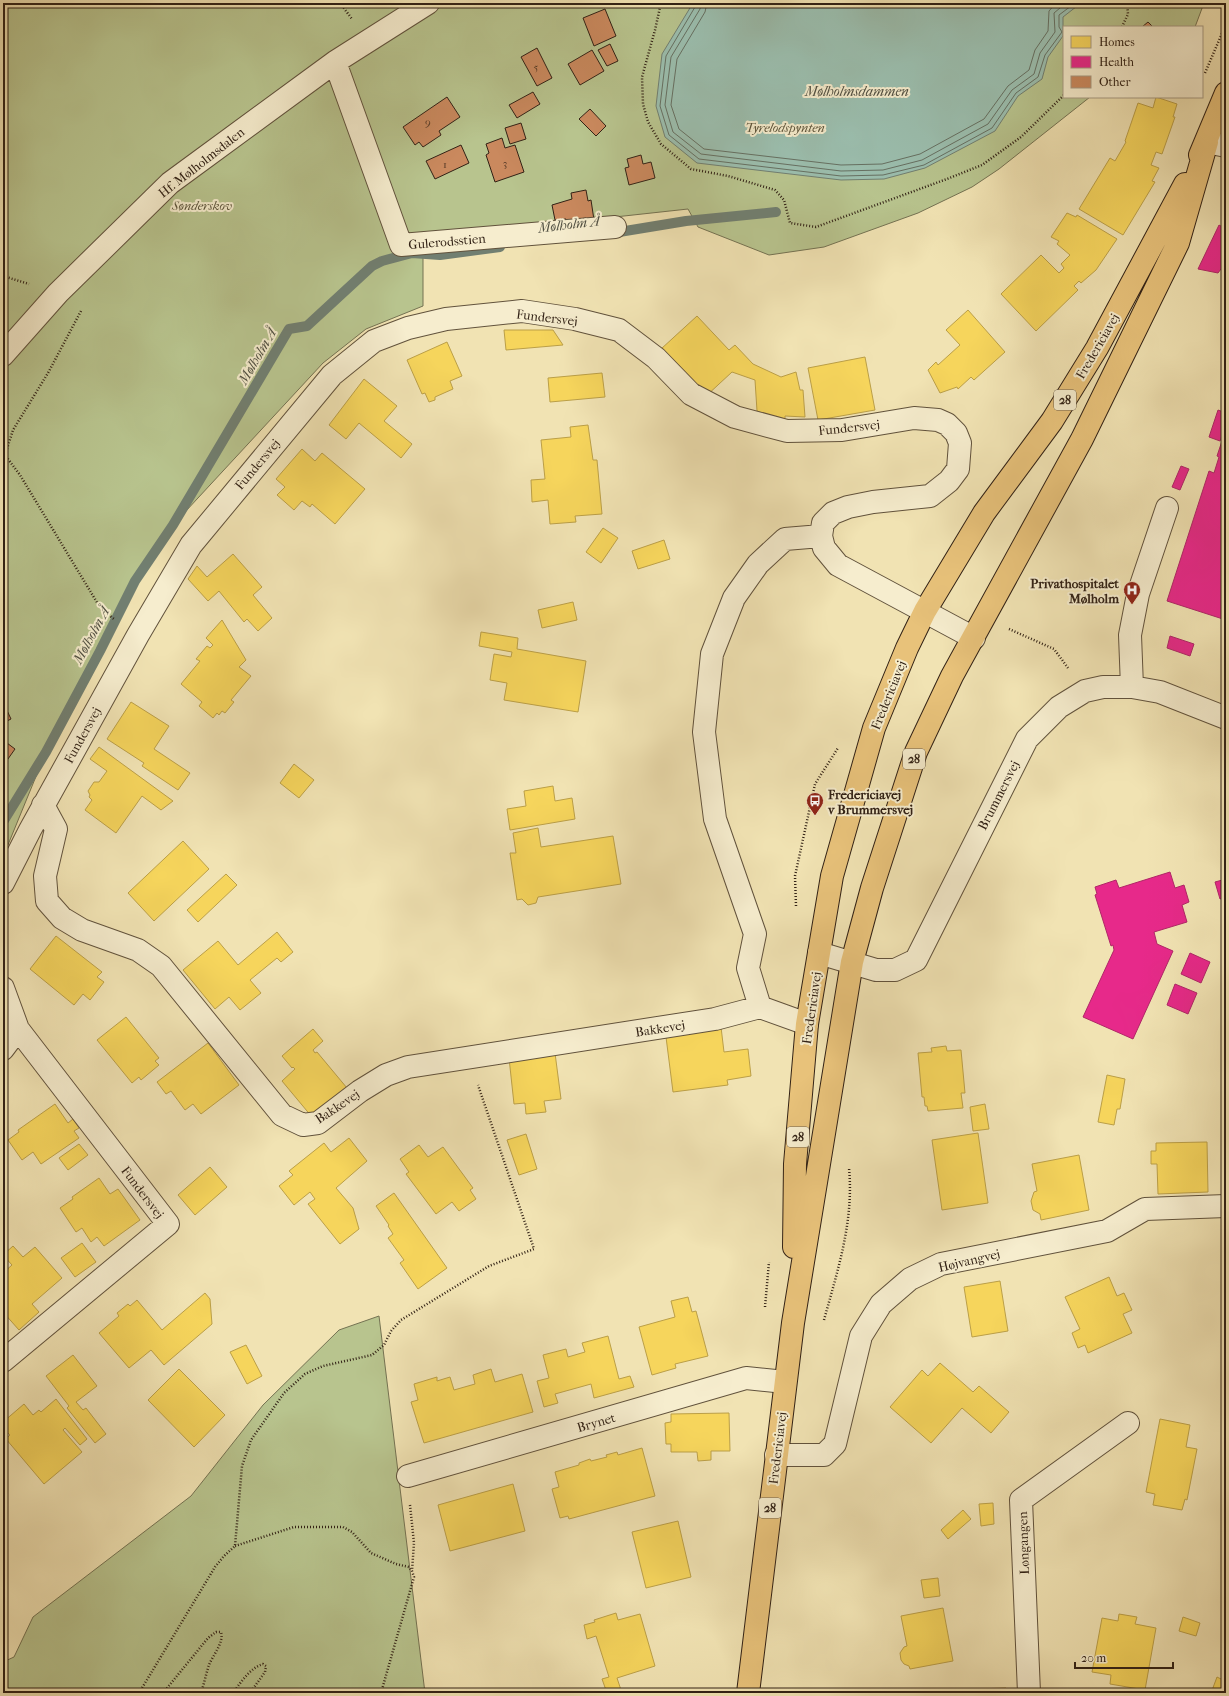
<svg xmlns="http://www.w3.org/2000/svg" width="1229" height="1696" viewBox="0 0 1229 1696" font-family="'IM FELL French Canon',serif">
  <rect width="100%" height="100%" fill="#f1e3b3"/>
  <filter id="stains"><feTurbulence type="fractalNoise" baseFrequency=".005" numOctaves="4"/><feColorMatrix values="0 0 0 0 .2 0 0 0 0 .09 0 0 0 0 .02 0 0 0 .5 -.17"/></filter>
  <radialGradient id="worn" r=".72"><stop offset=".6" stop-color="#630" stop-opacity="0"/><stop offset="1" stop-color="#630" stop-opacity=".3"/></radialGradient>
  <path fill="#b8c48e" stroke="#747252" d="M3,3H1204L1195,27H1064V97H1090L999,169L972,187L918,213L824,247L769,255L698,227L688,209L423,238V306L366,329L323,363L173,525L135,581L100,651L46,752L3,857Z
    M379,1316L425,1693H3V1662L14,1657L33,1617L191,1496L263,1405L339,1330Z"/>
  <path fill="#9bbeae" stroke="#717f71" d="M693,3H1081L1063,17V36L1048,57L1042,79L1018,96L995,131L925,168L884,179L841,180L697,163L665,137L656,106L662,54Z"/>
  <path fill="#f6d55c" stroke="#bb9f47" d="M1156,97L1177,104L1173,117H1175L1162,154L1156,152L1151,165L1159,168L1152,181L1155,182L1123,235L1079,209L1110,158L1115,161L1126,142L1125,141L1138,103L1153,108Z
    M1067,213L1076,217L1077,215L1117,239L1096,270L1081,283L1079,281L1074,286L1078,290L1036,331L1001,294L1041,255L1059,273L1064,268L1061,264L1070,255L1057,244L1059,241L1051,237Z
    M968,310L1005,352L974,380L971,377L958,389L957,387L940,393L928,370L936,362L938,365L960,345L946,330Z
    M697,316L729,350L735,345L753,364L781,377L796,372L800,390H803L805,417L785,416V422L757,411L755,380L732,372L705,397L661,349Z
    M504,330H553L563,345L506,350Z
    M447,342L462,376L450,381L453,389L435,397V400L429,402L425,393L422,394L407,360Z
    M865,357L875,410L818,420L808,368Z
    M602,373L605,397L550,402L548,378Z
    M364,379L397,406L384,421L412,444L401,458L359,423L346,439L329,425Z
    M588,425L593,460H597L602,514L575,516L576,522L550,524L548,500L532,502L531,480L545,479L541,440L571,437L570,427Z
    M302,449L315,461L322,453L365,489L335,524L312,504L310,507L302,501L294,510L277,495L285,487L276,479Z
    M603,528L618,538L601,563L586,552Z
    M664,540L670,559L638,569L632,551Z
    M233,554L262,587L253,595L272,618L258,631L247,619L244,622L219,591L208,601L188,579L197,566L207,577Z
    M573,602L577,620L542,628L538,610Z
    M222,620L246,660L239,667L251,676L231,700L234,702L225,713L222,711L219,715L217,713L213,718L199,706L202,702L181,684L200,661L196,659L207,646L210,648L213,645L206,638Z
    M481,632L518,638L517,649L586,661L578,712L504,700L507,683L490,680L494,654L511,657L512,652L479,646Z
    M131,702L169,726L154,749L190,773L178,790L142,766L144,763L107,739Z
    M99,747L173,801L161,810L142,796L116,833L85,810L92,800L89,797L90,795L88,791L94,782H99L107,771L90,759Z
    M294,764L314,780L299,798L280,783Z
    M553,786L555,801L572,798L575,819L510,830L507,809L526,806L524,791Z
    M538,828L541,847L613,836L621,884L538,897L536,903L528,905L522,899L517,900L510,853H516L513,833Z
    M183,841L209,869L154,921L128,893Z
    M226,874L237,885L198,922L187,910Z
    M277,932L293,952L281,962L277,958L250,980L261,993L240,1010L229,997L215,1009L183,970L218,941L238,965Z
    M56,936L102,972L97,977L104,982L90,1000L83,994L74,1005L30,969Z
    M126,1017L159,1058L155,1061L159,1065L141,1080L139,1077L132,1083L97,1040Z
    M721,1027L724,1052L748,1049L751,1076L727,1080L728,1085L673,1092L666,1037Z
    M313,1029L323,1041L313,1050L315,1053L317,1052L347,1088L312,1117L282,1081L295,1069L293,1067L292,1068L282,1056Z
    M208,1043L239,1085L201,1114L193,1104L185,1110L171,1091L166,1094L157,1082Z
    M946,1046L947,1051L961,1050L965,1093H961L963,1108L928,1111L927,1106H925L924,1097H922L918,1053L932,1052L931,1048Z
    M555,1053L561,1099L544,1101L546,1112L526,1114L525,1103L514,1104L509,1058Z
    M1107,1075L1125,1079L1120,1109H1117L1114,1125L1098,1122Z
    M55,1104L68,1123L73,1119L79,1128L74,1131L79,1138L41,1164L33,1152L22,1160L8,1140L19,1132L18,1130Z
    M985,1104L989,1129L973,1131L970,1107Z
    M978,1133L988,1203L942,1210L932,1140Z
    M526,1134L537,1169L519,1175L507,1140Z
    M349,1138L367,1161L336,1188L353,1208L359,1229L340,1244L308,1204L315,1199L310,1192L294,1205L279,1186L293,1175L289,1171L324,1143L331,1152Z
    M1207,1142L1208,1192L1158,1194L1157,1164H1151V1151H1156V1143Z
    M79,1144L88,1155L68,1170L59,1158Z
    M419,1145L428,1157L443,1147L473,1188L470,1190L476,1199L459,1211L452,1202L436,1214L406,1174L409,1172L400,1159Z
    M1079,1155L1089,1210L1041,1220L1040,1214L1033,1210L1031,1201L1034,1192L1037,1191L1032,1164Z
    M210,1167L227,1187L195,1215L178,1195Z
    M99,1178L110,1194L118,1189L140,1220L104,1246L97,1237L91,1242L82,1228L76,1232L60,1208L73,1199L72,1197Z
    M394,1193L447,1268L418,1289L400,1263L404,1260L388,1238L393,1234L388,1226L389,1225L376,1206Z
    M82,1243L96,1262L75,1277L61,1258Z
    M13,1246L23,1257L35,1247L62,1278L32,1304L39,1312L19,1330L3,1312V1273L12,1265L3,1255Z
    M1109,1277L1117,1296L1124,1293L1132,1310L1123,1314L1132,1333L1088,1353L1085,1345L1078,1348L1072,1333L1080,1329L1065,1297Z
    M1000,1281L1008,1331L972,1337L964,1287Z
    M205,1293L210,1299L212,1324L164,1365L151,1350L129,1368L99,1333L119,1316L117,1313L128,1304L130,1306L137,1300L162,1330Z
    M688,1297L692,1312L696,1311L708,1356L675,1364L676,1368L652,1375L639,1327L675,1317L671,1301Z
    M608,1336L619,1379L630,1376L634,1387L594,1398L591,1384L555,1394L558,1403L544,1407L537,1381L549,1378L543,1355L566,1349L568,1357L585,1352L582,1343Z
    M246,1345L262,1376L247,1384L230,1352Z
    M73,1355L97,1386L76,1402L83,1410L86,1408L106,1434L95,1443L67,1408L69,1406L46,1376Z
    M940,1363L973,1392L979,1386L1009,1412L991,1433L962,1408L931,1443L890,1407L922,1370L928,1376Z
    M179,1369L225,1415L194,1447L148,1400Z
    M491,1369L495,1382L522,1374L533,1412L424,1443L411,1402L418,1400L414,1384L437,1377V1381L450,1377L454,1390L475,1384L473,1375Z
    M56,1399L87,1439L80,1445L65,1428L63,1430L82,1452L44,1484L6,1439L10,1435L3,1428V1422L24,1404L33,1415L39,1410L41,1412Z
    M729,1413L730,1451H711V1460L698,1461L697,1452H671V1444H666L665,1423L671,1422V1414Z
    M1160,1419L1190,1425L1186,1447L1197,1449L1187,1500L1185,1499L1182,1510L1153,1505L1155,1494L1146,1492Z
    M642,1448L655,1496L569,1519L568,1516L560,1518L552,1489L559,1487L555,1472L579,1465V1463L590,1459L591,1461L607,1457L606,1455L617,1452L618,1455Z
    M513,1484L525,1531L450,1551L438,1505Z
    M993,1503L994,1524L981,1526L979,1504Z
    M963,1510L971,1519L948,1539L941,1530Z
    M678,1521L691,1577L646,1588L632,1532Z
    M938,1578L940,1596L924,1598L921,1580Z
    M943,1608L953,1661L910,1669L909,1666L904,1664L901,1660L900,1653L904,1647L907,1646L901,1616Z
    M616,1613L618,1620L640,1614L655,1666L617,1678L622,1693H607L602,1679L609,1677L596,1636L587,1639L584,1625L595,1622L594,1620Z
    M1119,1614L1137,1617L1135,1624L1156,1628L1145,1690L1110,1684L1111,1675L1092,1672L1102,1618L1118,1621Z
    M1183,1617L1200,1623L1196,1636L1179,1631Z
    M1226,1671V1693H1211L1217,1677L1223,1680Z
    M1006,1688V1693H978L977,1689Z"/>
  <path fill="#e7298a" stroke="#b02767" d="M1219,225L1226,229V268L1221,269L1218,273L1198,269Z
    M1218,410L1226,413V423L1220,441L1209,437Z
    M1226,429V620L1167,601L1209,471L1214,473L1219,457L1217,456Z
    M1181,466L1189,469L1180,490L1172,487Z
    M1170,636L1194,644L1190,656L1167,648Z
    M1170,872L1175,888L1184,885L1189,902L1182,905L1187,922L1154,932L1157,944L1173,951L1133,1039L1083,1017L1114,950L1113,945L1111,946L1095,895L1097,894L1095,887L1116,880L1119,888Z
    M1226,879V897L1220,899L1215,882Z
    M1190,953L1210,962L1201,983L1181,974Z
    M1175,984L1197,993L1188,1014L1167,1005Z"/>
  <g fill="none" stroke-linecap="round" stroke-linejoin="round">
    <path stroke="#667062" stroke-width="1" d="M696,3L695,7L666,56L660,106L669,135L699,159L841,176L883,175L924,165L992,128L1016,93L1038,77L1045,55L1062,32L1059,27V15L1075,3
      M701,3L700,9L671,57L665,105L673,132L701,154L841,171L883,170L922,160L988,124L1012,90L1034,74L1040,53L1055,32L1054,13L1066,3
      M707,3L705,12L677,59L671,105L679,129L704,149L841,165L882,164L920,154L984,119L1008,86L1029,70L1035,50L1048,31L1049,11L1056,3"/>
    <path stroke="#717f71" stroke-width="10" d="M613,233L686,221L776,212
      M3,822L46,752L100,651L135,581L173,525L289,329L307,326L372,266L382,261L412,253L440,255L500,247"/>
  </g>
  <path fill="#ca895e" stroke="#312115" d="M605,9L616,36L594,46L583,18Z
    M1148,22L1153,27H1142Z
    M610,44L618,61L607,66L598,50Z
    M537,48L552,78L537,86L521,57Z
    M592,50L604,71L580,85L568,64Z
    M533,92L540,104L517,118L509,105Z
    M447,97L460,117L439,131L441,135L423,147L419,142L415,145L403,127Z
    M590,109L606,126L596,136L579,119Z
    M521,123L526,139L510,144L505,128Z
    M502,138L505,148L515,145L524,172L495,182L486,155L489,153L486,144Z
    M461,145L469,163L435,179L426,161Z
    M641,155L643,164L651,162L655,178L629,185L625,168L629,167L627,159Z
    M586,190L588,201L591,200L594,220L587,221L586,218L566,221V219L555,220L552,205L572,199L571,193Z
    M3,702L11,719L3,723Z
    M3,740L15,749L3,766Z"/>
  <g fill="none" stroke-linecap="round" stroke-linejoin="round">
    <defs>
      <path id="minor" d="M335,62L401,245L615,227
        M1207,142L1226,146
        M3,355L58,293L170,183L335,62L428,3
        M1132,687L1130,635L1138,594L1167,508
        M43,805L56,829L45,876L47,901L62,918L82,930L138,950L161,966L282,1115L303,1125L318,1123L360,1091L386,1075L408,1067L715,1019L760,1007L807,1024
        M3,883L30,830L138,635L191,545L332,375L374,341L408,328L446,319L522,311L575,319L619,330L656,358L691,394L735,417L787,431L842,430L914,418L938,420L947,424L956,433L960,443L958,469L949,481L930,496L873,502L848,507L833,513L823,523L821,536L824,548L838,565L974,638
        M819,953L876,970H895L916,960L1027,739L1059,707L1085,691L1103,687H1132L1160,692L1226,718
        M3,988L18,1029L168,1224L3,1361
        M760,1007L748,968L755,934L715,819L704,732L712,654L734,598L758,564L785,539L821,536
        M3,1049L18,1029
        M776,1455H824L835,1444L861,1336L881,1304L910,1279L941,1264L1107,1231L1145,1209L1226,1206
        M408,1476L746,1378L785,1382
        M1029,1693L1021,1500L1128,1423"/>
      <path id="major" d="M1200,155L1226,93
        M794,1247L795,1164L807,1024L832,876L874,728L907,648L925,611L984,513L1052,421L1097,348L1185,184
        M748,1693L793,1323L852,962L872,888L916,752L952,676L1082,439L1178,243L1207,142"/>
    </defs>
    <use href="#minor" stroke="#61523c" stroke-width="24"/>
    <use href="#major" stroke="#312115" stroke-width="24"/>
    <path stroke="#312115" stroke-width="2.5" stroke-dasharray="1 2" stroke-linecap="butt" d="M340,3L352,19
      M661,3L655,30L642,77L643,104L648,122L661,144L691,169L728,176L775,190L784,200L790,223L816,227L947,179L982,165L1021,137L1064,95
      M1122,27L1128,14L1127,3
      M1205,73L1226,24
      M3,276L29,284
      M81,311L48,373L13,430L5,455L20,475L101,609L114,619
      M1009,629L1054,649L1068,668
      M796,906L795,876L815,784L838,748
      M765,1307L769,1262
      M824,1320C838,1269 854,1221 849,1168
      M410,1505L414,1543L412,1571
      M235,1546L294,1527H343L352,1532L371,1553L396,1564L409,1567L412,1571L414,1577L381,1693
      M139,1693L215,1567L224,1556L235,1546L242,1466L251,1440L284,1393L305,1374L323,1366L372,1355L384,1345L391,1331L401,1320L489,1266L534,1249L478,1085
      M163,1693L208,1638L216,1632H221C224,1643 213,1655 209,1665C206,1674 204,1684 201,1693
      M233,1693C241,1682 250,1668 263,1664L266,1666L265,1672L250,1693"/>
    <use href="#minor" stroke="#f6edce" stroke-width="22"/>
    <use href="#major" stroke="#e8c27a" stroke-width="22"/>
  </g>
  <defs>
    <symbol id="hospital-pin" viewBox="-11 -11 22 30"><path d="M0 17L-7.5 6A9.5 9.5 0 1 1 7.5 6Z" fill="#8f2418" stroke="#f6edce"/><path d="M-5-5h3v3.5h4V-5h3V5h-3V1.5h-4V5h-3Z" fill="#fff"/></symbol>
    <symbol id="bus-pin" viewBox="-11 -11 22 30"><path d="M0 17L-7.5 6A9.5 9.5 0 1 1 7.5 6Z" fill="#8f2418" stroke="#f6edce"/><path d="M-5-6H5V4H4V6H2V4H-2V6H-4V4H-5ZM-3.5-4V0h7V-4ZM-3.5 1.2v1.5H-2V1.2ZM2 1.2v1.5H3.5V1.2Z" fill="#fff"/></symbol>
  </defs>
  <g fill-rule="evenodd">
    <use href="#hospital-pin" x="1122" y="580" width="20" height="27"/>
    <use href="#bus-pin" x="805" y="791" width="20" height="27"/>
  </g>
  <g text-anchor="middle" stroke-width="4" stroke-linejoin="round" paint-order="stroke">
    <g font-size="11" fill="#573b27">
      <text x="536" y="71">5</text>
      <text x="428" y="126">9</text>
      <text x="505" y="167">3</text>
      <text x="445" y="168">1</text>
    </g>
    <g fill="#f6edce" stroke="#6c5e4c" stroke-width="1">
      <rect x="1054" y="390" width="22" height="20" rx="3"/>
      <rect x="903" y="749" width="22" height="20" rx="3"/>
      <rect x="787" y="1127" width="22" height="20" rx="3"/>
      <rect x="759" y="1498" width="22" height="20" rx="3"/>
    </g>
    <g font-size="12" font-weight="bold" fill="#312115">
      <text x="1065" y="404">28</text>
      <text x="914" y="763">28</text>
      <text x="798" y="1141">28</text>
      <text x="770" y="1512">28</text>
    </g>
    <g font-size="13" font-style="italic" fill="#5a5239" stroke="#f6edce">
      <text x="785" y="132">Tyrelodspynten</text>
      <text x="202" y="210">Sønderskov</text>
    </g>
    <g font-size="13" fill="#312115" stroke="#f6edce">
      <text transform="translate(201 162) rotate(-38)" y="5">Hf. Mølholmsdalen</text>
      <text transform="translate(447 241) rotate(-5)" y="5">Gulerodsstien</text>
      <text transform="translate(547 317) rotate(7)" y="5">Fundersvej</text>
      <text transform="translate(1097 346) rotate(-60)" y="5">Fredericiavej</text>
      <text transform="translate(849 427) rotate(-6)" y="5">Fundersvej</text>
      <text transform="translate(257 464) rotate(-50)" y="5">Fundersvej</text>
      <text transform="translate(888 695) rotate(-68)" y="5">Fredericiavej</text>
      <text transform="translate(82 735) rotate(-61)" y="5">Fundersvej</text>
      <text transform="translate(998 795) rotate(-63)" y="5">Brummersvej</text>
      <text transform="translate(811 1008) rotate(-82)" y="5">Fredericiavej</text>
      <text transform="translate(660 1028) rotate(-9)" y="5">Bakkevej</text>
      <text transform="translate(337 1106) rotate(-34)" y="5">Bakkevej</text>
      <text transform="translate(143 1192) rotate(53)" y="5">Fundersvej</text>
      <text transform="translate(969 1260) rotate(-13)" y="5">Højvangvej</text>
      <text transform="translate(596 1422) rotate(-16)" y="5">Brynet</text>
      <text transform="translate(777 1448) rotate(-83)" y="5">Fredericiavej</text>
      <text transform="translate(1023 1543) rotate(-92)" y="5">Løngangen</text>
    </g>
    <g font-size="13" font-weight="bold" fill="#312115" stroke="#f6edce" text-anchor="end">
      <text x="1119" y="588">Privathospitalet<tspan x="1119" dy="15">Mølholm</tspan></text>
      <text x="828" y="799" text-anchor="start">Fredericiavej<tspan x="828" dy="15">v Brummersvej</tspan></text>
    </g>
    <g font-size="14" font-style="italic" fill="#515043" stroke="#f6edce">
      <text x="857" y="96">Mølholmsdammen</text>
      <text transform="translate(569 224) rotate(-7)" y="5">Mølholm Å</text>
      <text transform="translate(257 356) rotate(-60)" y="5">Mølholm Å</text>
      <text transform="translate(91 635) rotate(-62)" y="5">Mølholm Å</text>
    </g>
  </g>
  <rect width="1229" height="1696" fill="none" stroke="#f1e3b3" stroke-width="16"/>
  <rect x="4" y="4" width="1221" height="1688" fill="none" stroke="#312115" stroke-width="2"/>
  <rect x="8" y="8" width="1213" height="1680" fill="none" stroke="#312115"/>
  <rect x="1063" y="26" width="140" height="72" fill="#f6edce" stroke="#a79b84"/>
  <rect x="1071" y="36" width="20" height="12" fill="#f6d55c" stroke="#a79b84"/>
  <text x="1099" y="46" font-size="12" fill="#312115">Homes</text>
  <rect x="1071" y="56" width="20" height="12" fill="#e7298a" stroke="#a79b84"/>
  <text x="1099" y="66" font-size="12" fill="#312115">Health</text>
  <rect x="1071" y="76" width="20" height="12" fill="#ca895e" stroke="#a79b84"/>
  <text x="1099" y="86" font-size="12" fill="#312115">Other</text>
  <path d="M1075 1662v6h98v-6" fill="none" stroke="#312115" stroke-width="2"/>
  <text x="1081" y="1662" font-size="12" fill="#312115" stroke="#f6edce" stroke-width="3" paint-order="stroke">20 m</text>
  <rect width="100%" height="100%" filter="url(#stains)"/>
  <rect width="100%" height="100%" fill="url(#worn)"/>
</svg>
